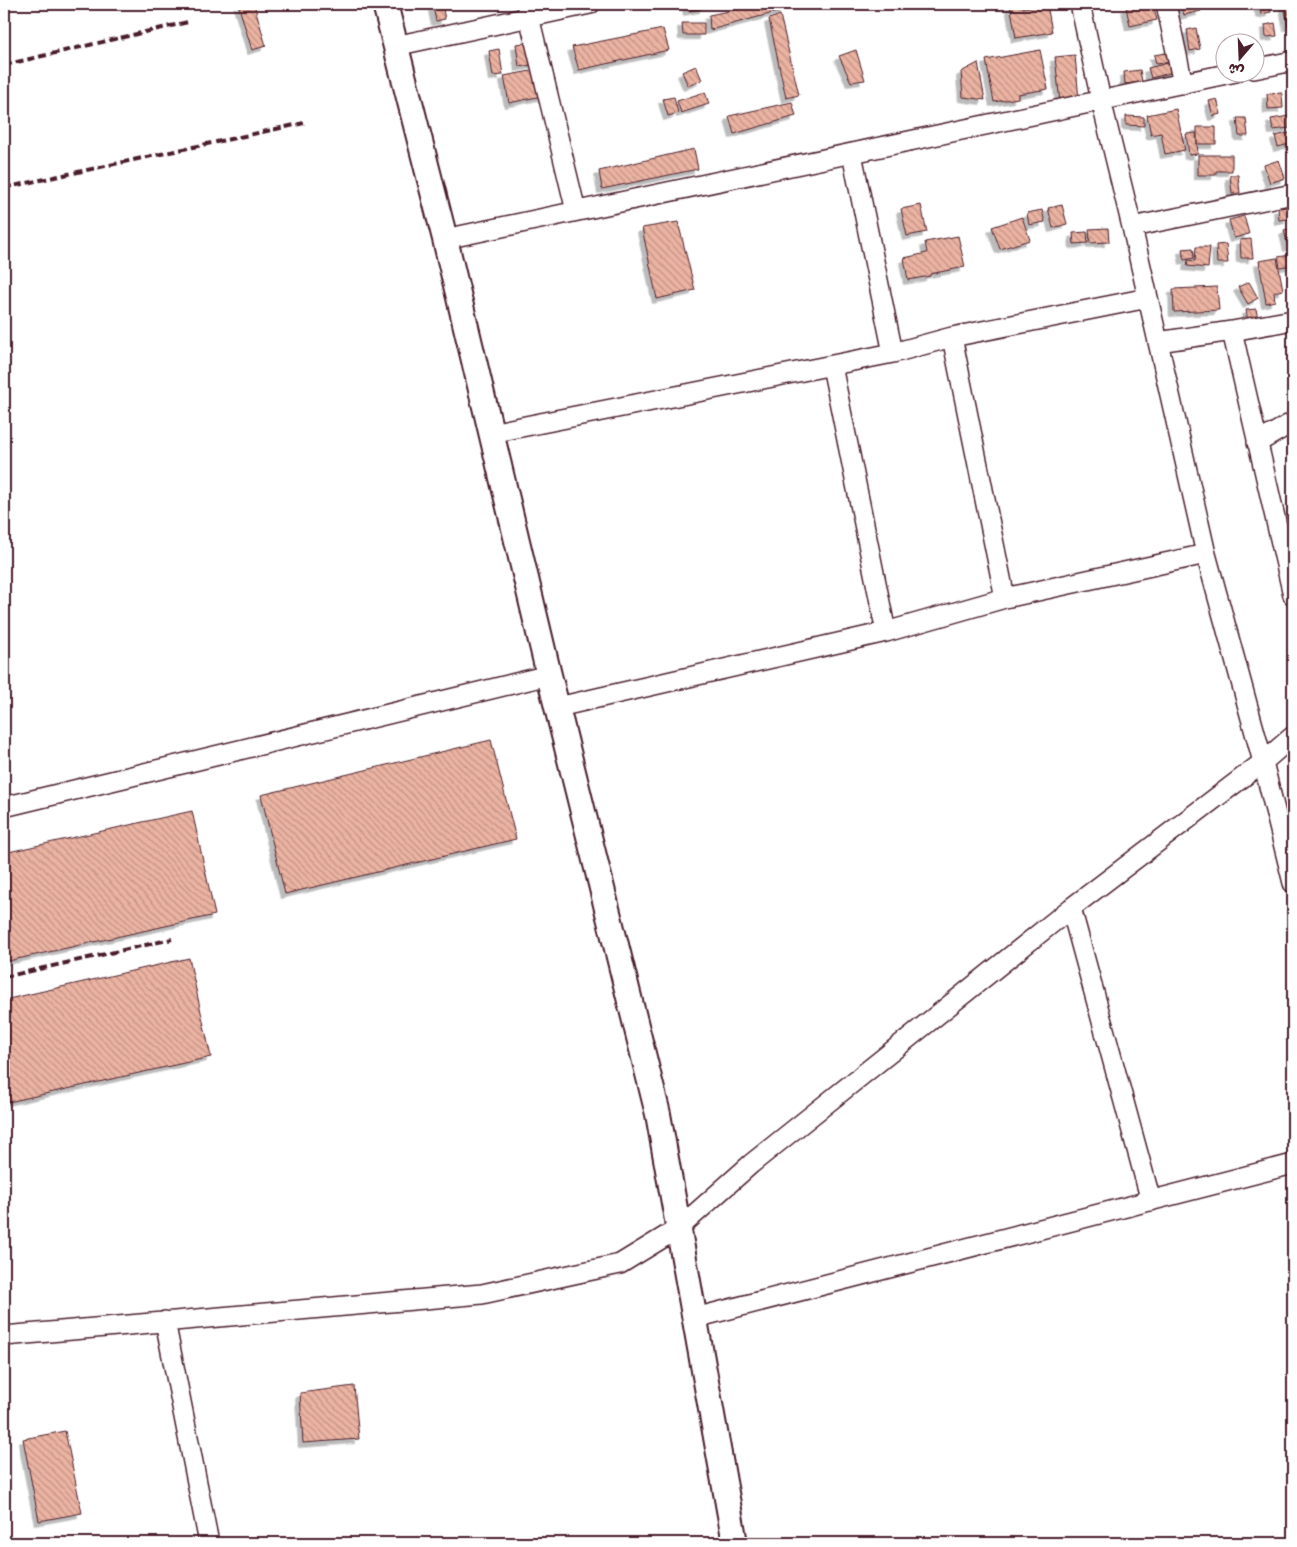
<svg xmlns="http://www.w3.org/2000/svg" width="1297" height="1547" viewBox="0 0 1297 1547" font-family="Itim,'Playpen Sans Arabic',sans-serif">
  <defs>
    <pattern id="building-back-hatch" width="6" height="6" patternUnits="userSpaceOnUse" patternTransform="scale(1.25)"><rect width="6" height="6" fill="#ebb3a2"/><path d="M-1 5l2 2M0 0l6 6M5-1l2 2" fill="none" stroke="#c09184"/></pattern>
    <filter id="shadow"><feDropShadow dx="-4.5" dy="4.5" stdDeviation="0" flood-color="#0004"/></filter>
  </defs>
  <rect width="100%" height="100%" fill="#fff"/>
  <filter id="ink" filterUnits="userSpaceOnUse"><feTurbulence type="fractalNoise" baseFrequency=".02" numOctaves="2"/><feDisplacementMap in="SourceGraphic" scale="10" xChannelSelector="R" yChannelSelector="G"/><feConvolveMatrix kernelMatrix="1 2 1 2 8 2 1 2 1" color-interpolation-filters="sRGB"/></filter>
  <g filter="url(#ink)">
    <path fill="url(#building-back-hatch)" stroke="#4a1f2b" filter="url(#shadow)" d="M238,4H254L266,46L252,50Z
      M687,4H704V8L688,11Z
      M763,4H782L784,10L710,30L709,15Z
      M1010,4H1023V8L1047,4L1052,32L1016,38Z
      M1142,4H1153L1157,20L1130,26L1126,7Z
      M1181,4H1199L1201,11L1184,15Z
      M1258,4H1269L1271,12L1261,14Z
      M1284,4H1293V26H1288Z
      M442,5L445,19L436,21L433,7Z
      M780,15L799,95L786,98L769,19Z
      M682,23H704V35H683Z
      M1275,23L1277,36L1266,37L1265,25Z
      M1196,28L1200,49L1190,51L1187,30Z
      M663,29L669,50L579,70L572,47Z
      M534,42L537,64L519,67L516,44Z
      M499,49L503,75L493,76L489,51Z
      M856,50L865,80L851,82L839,56Z
      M1040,50L1048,89L1018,94V98L994,102L986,60Z
      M1171,52L1172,62L1156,64L1154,55Z
      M1075,55L1079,100L1060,102L1055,57Z
      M1172,62L1174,72L1151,78L1148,68Z
      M978,63L985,100L963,97L961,72Z
      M696,66L702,80L688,86L682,72Z
      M536,70L542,96L509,103L504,76Z
      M1140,70L1142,82L1125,84L1124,72Z
      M705,92L709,104L681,113L677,101Z
      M1282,93L1283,108L1268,109L1267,94Z
      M674,97L678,113L668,116L663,99Z
      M1217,99L1221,114L1213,116L1209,101Z
      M792,102L796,116L734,134L729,116Z
      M1176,109L1185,150L1165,154L1161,133L1151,135L1147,115Z
      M1126,116L1144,117V126L1126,125Z
      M1289,116L1290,128L1273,130L1271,119Z
      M1237,118H1246L1248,136H1239Z
      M1197,127H1216V144H1197Z
      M1293,132V143L1278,147L1275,136Z
      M1196,133L1198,154L1189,155L1186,134Z
      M694,149L698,169L602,189L599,171Z
      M1198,155H1232V171H1216V175H1198Z
      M1279,160L1285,178L1270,183L1264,165Z
      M1230,175H1238L1240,193L1232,194Z
      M921,205L927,232L907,236L901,209Z
      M1062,205L1067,224L1053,228L1048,208Z
      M1288,207L1289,219L1279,220L1278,208Z
      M1042,210L1045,222L1029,225L1027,213Z
      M1244,216L1249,234L1234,238L1229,220Z
      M1022,217L1030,240L1000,249L992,227Z
      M678,222L695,290L657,299L642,228Z
      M1108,228L1109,242L1090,243L1089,229Z
      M1293,228V245L1288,247L1284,230Z
      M1087,232L1088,243L1074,244L1073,233Z
      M958,236L965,267L930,274V276L908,280L904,258L927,253L925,242Z
      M1251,239L1253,258H1241L1240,240Z
      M1226,244L1228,263H1217L1216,245Z
      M1196,247H1210L1208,268L1187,266L1188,260L1195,261Z
      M1193,248L1194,258L1184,260L1182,249Z
      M1290,255L1292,265L1280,267L1278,257Z
      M1277,258L1283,290L1274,292L1275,301L1266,303L1259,261Z
      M1249,282L1258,298L1248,304L1238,287Z
      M1217,287L1219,310L1174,312L1173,289Z
      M1256,309L1258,319L1248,321L1246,310Z
      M491,740L516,839L285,894L261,795Z
      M192,811L215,915L4,962V853Z
      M189,958L211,1057L4,1103V1000Z
      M354,1386L359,1439L303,1443L300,1393Z
      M65,1431L82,1513L39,1521L23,1439Z"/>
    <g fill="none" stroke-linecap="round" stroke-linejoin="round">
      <defs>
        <path id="minor" d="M526,4L576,211
          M1080,4L1101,100L1132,227L1206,554L1263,762L1293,883
          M1166,4L1183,84
          M395,46L590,4
          M1254,69L1293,61
          M852,154L893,353
          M1132,227L1293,194
          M445,239L1236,72
          M1232,331L1293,595
          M952,337L1005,598
          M1158,342L1232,331L1293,320
          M832,366L886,632
          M491,433L893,353L952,337L1148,298
          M1257,443L1293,422
          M558,707L886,632L1005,598L1206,554
          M4,807L549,675
          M1071,908L1151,1201
          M695,1318L1293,1164
          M165,1321L209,1543
          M4,1336L482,1294L620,1264L679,1228L751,1164L1071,908L1263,762L1293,736"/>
        <path id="tertiary" d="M385,4L445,239L549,675L658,1114L735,1543"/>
      </defs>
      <use href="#minor" stroke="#4a1f2b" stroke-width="22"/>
      <use href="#tertiary" stroke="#4a1f2b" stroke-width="28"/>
      <use href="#minor" stroke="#fff" stroke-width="19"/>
      <use href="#tertiary" stroke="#fff" stroke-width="24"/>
      <path stroke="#4a1f2b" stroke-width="4" stroke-dasharray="8 4" stroke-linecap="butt" d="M4,65L188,22
        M4,187L13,186L304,123
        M4,977L172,939"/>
    </g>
  </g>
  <rect width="1297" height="1547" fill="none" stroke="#fff" stroke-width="20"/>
  <rect x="10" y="10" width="1277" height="1527" fill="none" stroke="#4a1f2b" stroke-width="2" filter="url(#ink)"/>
  <g transform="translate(1240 58) rotate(199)"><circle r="24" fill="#ffffff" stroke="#b7a5aa"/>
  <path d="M0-4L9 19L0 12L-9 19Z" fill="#4a1f2b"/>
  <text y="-8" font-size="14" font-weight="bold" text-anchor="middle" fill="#4a1f2b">ش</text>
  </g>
</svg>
